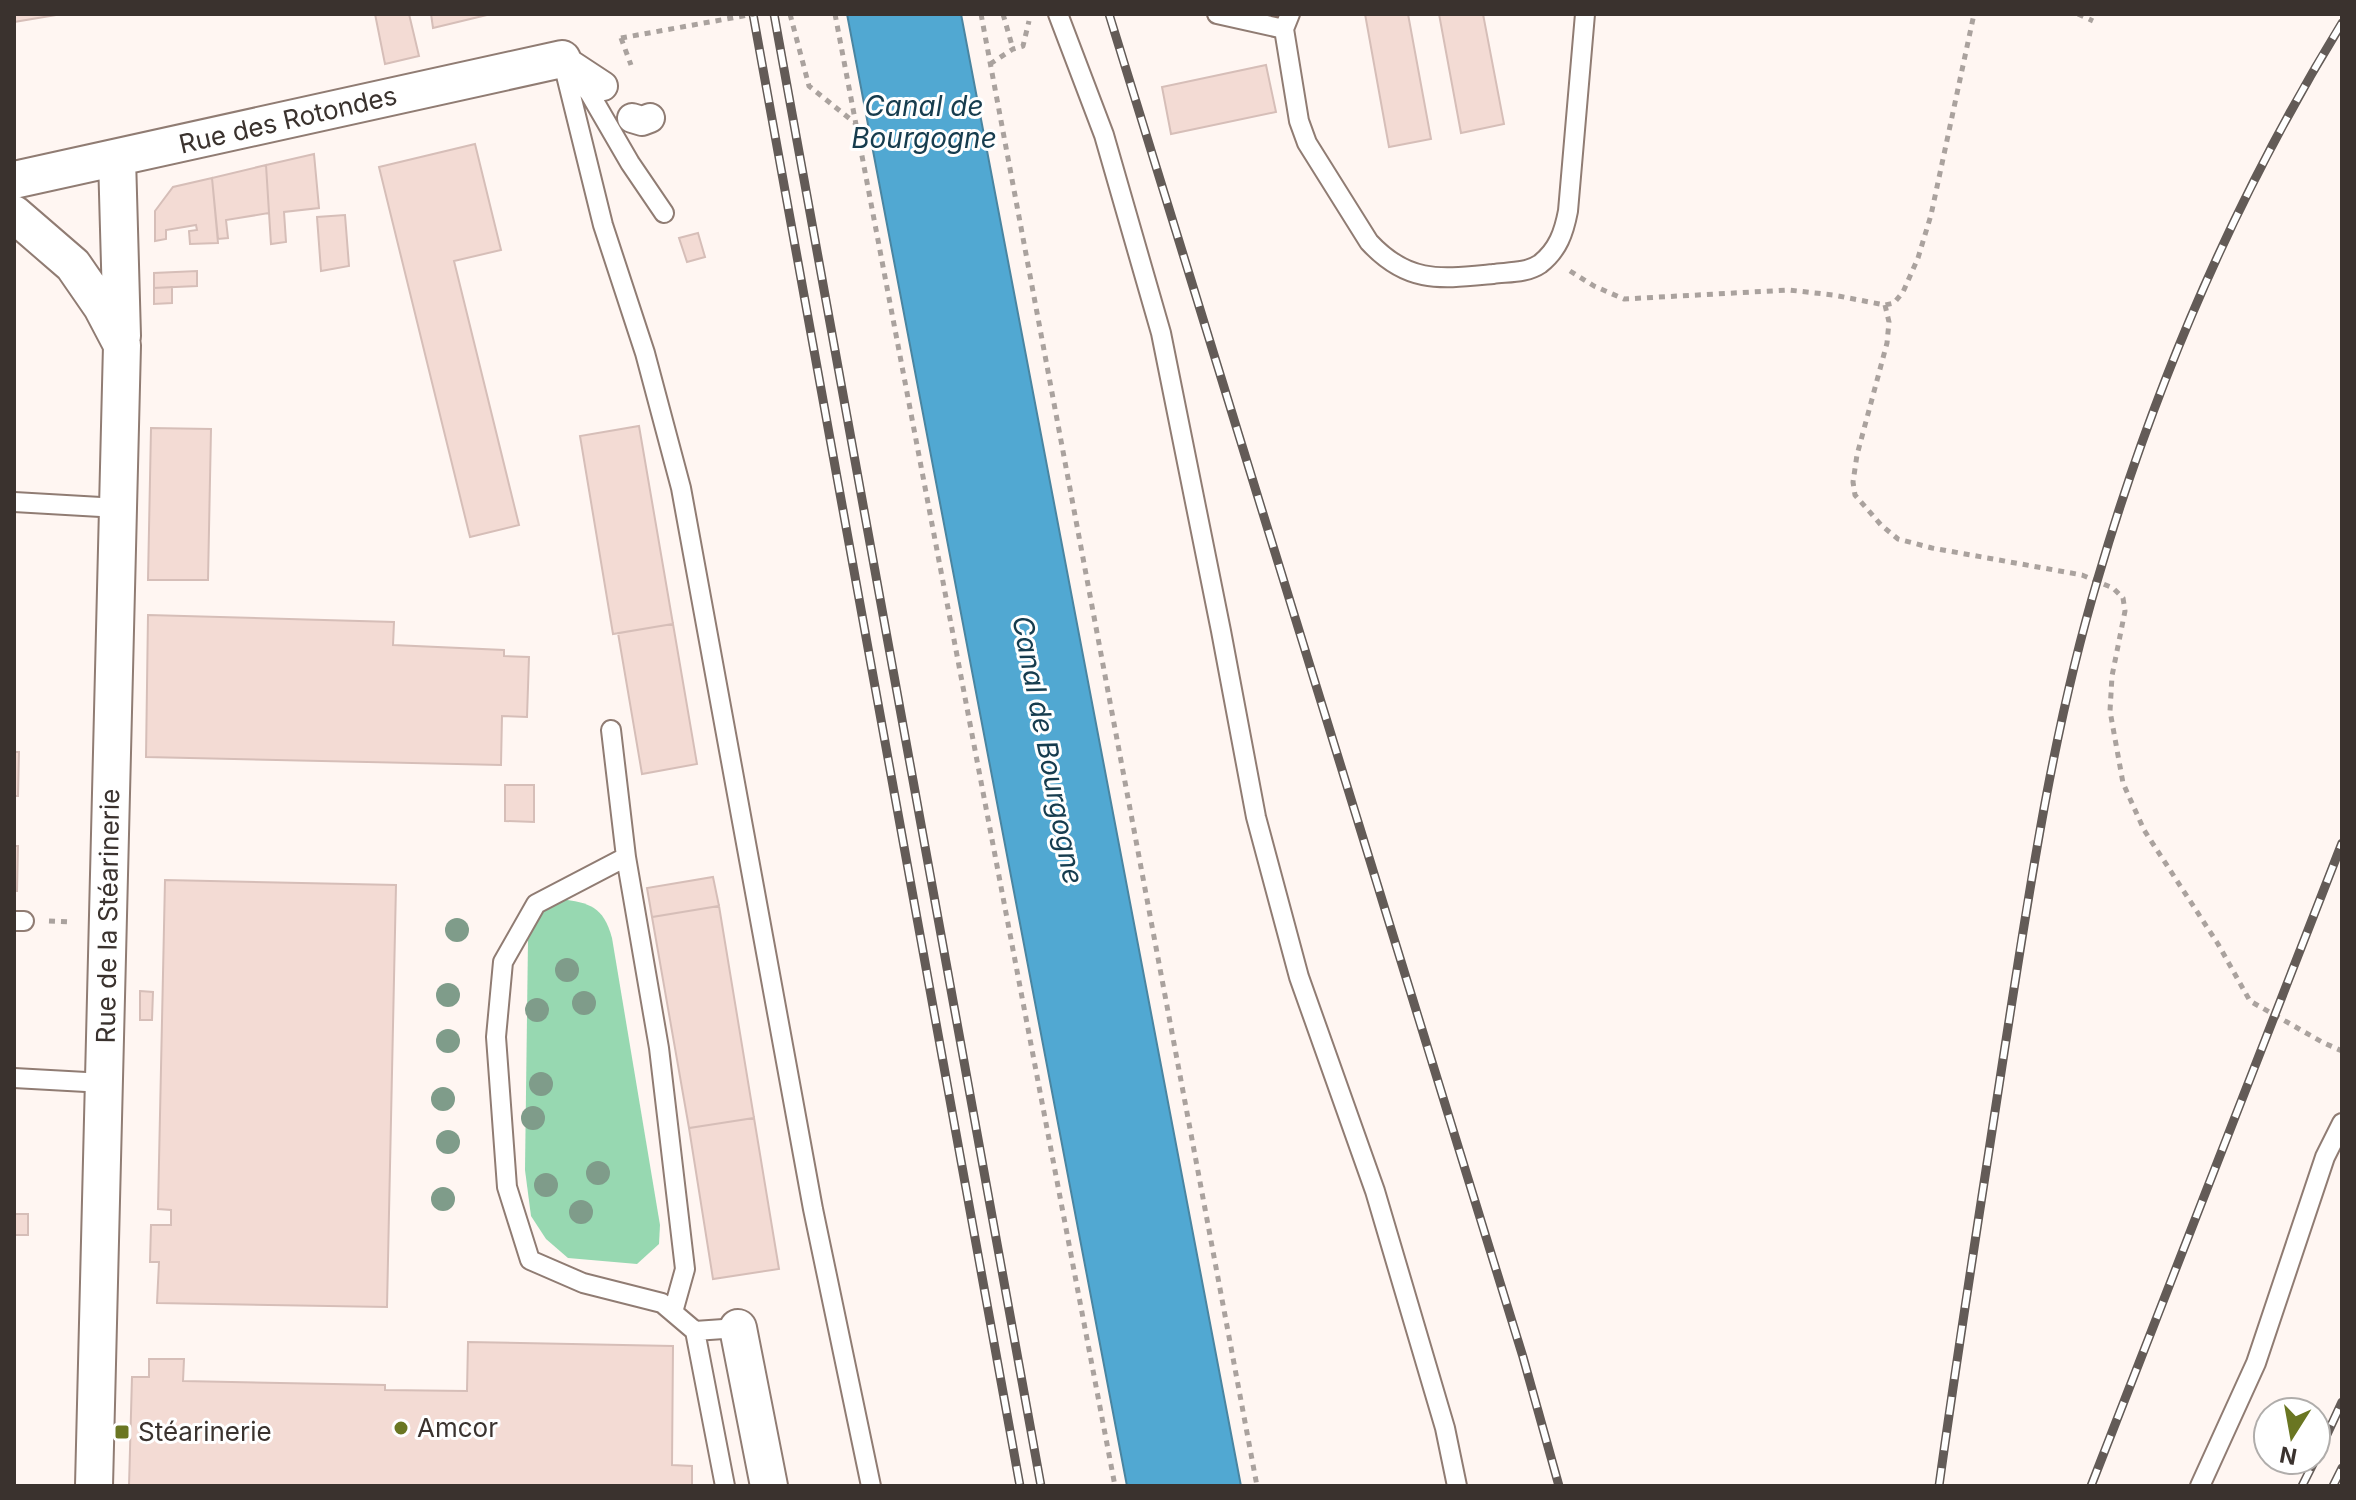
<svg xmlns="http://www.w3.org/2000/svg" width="2356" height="1500" viewBox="0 0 2356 1500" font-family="Inter,sans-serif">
  <rect width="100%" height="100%" fill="#fff6f2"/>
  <path fill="#97d8b1" d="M560,899C590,903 603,906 612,938L660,1225L659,1244L637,1264L568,1258L546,1239L531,1216L525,1170L528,940L543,906Z"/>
  <path fill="#51a8d2" stroke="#4a85a1" stroke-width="2" d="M847,14H961L1241,1486H1127Z"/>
  <path fill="#f3dbd4" stroke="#d6beb8" stroke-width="2" d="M14,14H62L14,22Z
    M375,14H409L419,56L385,64Z
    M431,14H491L433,28Z
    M1365,14H1408L1431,139L1389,147Z
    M1439,14H1483L1504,124L1461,133Z
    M1266,65L1276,112L1171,134L1162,87Z
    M475,144L501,250L454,261L519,525L470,537L379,167Z
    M314,154L319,208L284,212L286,242L271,244L266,165Z
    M266,165L269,213L226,220L228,238L218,239L212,178Z
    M212,178L218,243L190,244L189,231L197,230L196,225L166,230V239L155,241V211L173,187Z
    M345,215L349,266L321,271L317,217Z
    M698,233L705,257L687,262L679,238Z
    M197,271V286L154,288V273Z
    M172,287V303L154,304V288Z
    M639,426L673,624L613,634L580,436Z
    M151,428L211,429L208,580H148Z
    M148,615L394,622L393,645L504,650V656L529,657L527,717L502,716L501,765L146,757Z
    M673,624L697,764L642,774L618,633Z
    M14,752H19L18,796H14Z
    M505,785H534V822L505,821Z
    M14,846H18L17,891H14Z
    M713,877L719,906L652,917L647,888Z
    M165,880L396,885L387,1307L157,1303L159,1262H150L151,1225H171V1210L158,1209Z
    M719,906L754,1118L689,1128L652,917Z
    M140,991L153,992L152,1020H140Z
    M754,1118L779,1269L713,1279L689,1128Z
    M14,1214H28V1235H14Z
    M468,1342L673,1346L672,1465L692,1466V1486H129L132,1377H149V1359H184L183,1381L385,1385V1390L467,1391Z"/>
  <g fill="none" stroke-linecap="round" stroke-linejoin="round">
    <defs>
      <path id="service" d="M1058,14L1104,135L1161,333L1221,631L1256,817L1299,977L1375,1191L1445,1428L1457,1486
        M1217,14L1284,29
        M1290,14L1284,29L1299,121L1307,143L1369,242C1408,284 1440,279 1493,274C1508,272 1527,273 1540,264C1558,250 1564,232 1568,211L1585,14
        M562,59L603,225L645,353L681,488L813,1209L871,1486
        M577,76L590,94L630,163L664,213
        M14,502L118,508
        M611,730L626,857L659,1048L685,1269L673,1312
        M626,857L536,904L503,962L496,1037L507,1187L530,1260L583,1283L662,1303L695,1331L725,1486
        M14,921H24
        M14,1078L104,1083
        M695,1331L738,1328
        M2200,1486L2256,1363L2325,1157L2342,1123"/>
      <path id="pedestrian" d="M562,59L603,86
        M632,118L642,121L650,118"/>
      <path id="minor" d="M117,158L122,336
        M14,180L562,59
        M14,214L73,265L102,307L122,345L94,1486
        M738,1328L769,1486"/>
    </defs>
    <use href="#service" stroke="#907c73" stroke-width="22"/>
    <use href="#pedestrian" stroke="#907c73" stroke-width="32"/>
    <use href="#minor" stroke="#907c73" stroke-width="40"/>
    <path stroke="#aaa29e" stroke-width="5" stroke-dasharray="6 6" stroke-linecap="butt" d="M790,14L809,86L855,123
      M835,14L1115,1486
      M981,14L1257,1486
      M1003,14L1013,49
      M2078,14L2093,21
      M621,38L631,65
      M990,64L1013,49L1023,46L1029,21
      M1570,271L1594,286L1624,299L1789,290L1833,295L1885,305L1894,303L1903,292L1918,258L1931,215L1974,14
      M1885,305L1889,322L1887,343L1857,455L1853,482L1855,495L1881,525L1898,539L1932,548L2082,575L2113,588L2123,598L2125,611L2112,676L2110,711L2123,783L2144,830L2218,944L2250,1001L2322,1042L2342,1051
      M49,921L71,922"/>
    <use href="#service" stroke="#fff" stroke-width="18"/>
    <use href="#pedestrian" stroke="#fff" stroke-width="28"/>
    <use href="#minor" stroke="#fff" stroke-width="36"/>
    <defs>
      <path id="rail" d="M753,14L1020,1486
        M774,14L1041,1486
        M1109,14L1523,1357L1559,1486
        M2316,1458L2342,1402
        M1939,1486C1959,1341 1982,1197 2004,1053C2029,893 2052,732 2098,578C2155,383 2236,196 2342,23
        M2091,1486L2342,843
        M2302,1486L2315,1460
        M2333,1486L2342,1468"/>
    </defs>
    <use href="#rail" stroke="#635b57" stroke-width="9"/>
    <use href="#rail" stroke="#fff" stroke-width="6" stroke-dasharray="18" stroke-linecap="butt"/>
    <path stroke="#aaa29e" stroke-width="5" stroke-dasharray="6 6" stroke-linecap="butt" d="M621,38L754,14"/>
  </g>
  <g fill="#7f9c8a">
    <circle cx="457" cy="930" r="12"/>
    <circle cx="567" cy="970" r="12"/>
    <circle cx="448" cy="995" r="12"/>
    <circle cx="584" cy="1003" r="12"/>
    <circle cx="537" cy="1010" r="12"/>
    <circle cx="448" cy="1041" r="12"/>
    <circle cx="541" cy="1084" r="12"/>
    <circle cx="443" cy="1099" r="12"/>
    <circle cx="533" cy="1118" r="12"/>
    <circle cx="448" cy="1142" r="12"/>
    <circle cx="598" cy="1173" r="12"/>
    <circle cx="546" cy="1185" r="12"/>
    <circle cx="443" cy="1199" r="12"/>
    <circle cx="581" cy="1212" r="12"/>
  </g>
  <g fill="#6a7622" stroke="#fff" stroke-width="3">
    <circle cx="401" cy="1428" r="8"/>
    <rect x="114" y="1424" width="16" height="16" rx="4"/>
  </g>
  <g text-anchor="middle" stroke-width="6" stroke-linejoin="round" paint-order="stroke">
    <g font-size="26" fill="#3a322e" stroke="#fff">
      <text transform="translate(288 120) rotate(-13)" y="9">Rue des Rotondes</text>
      <text transform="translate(108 916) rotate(-89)" y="9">Rue de la Stéarinerie</text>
    </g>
    <g font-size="26" fill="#3a322e" stroke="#fff" text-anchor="start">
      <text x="417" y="1437">Amcor</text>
      <text x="138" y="1441">Stéarinerie</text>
    </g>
    <g font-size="28" font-style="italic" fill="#163c4e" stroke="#fff">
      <text x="924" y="116">Canal de<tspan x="924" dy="32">Bourgogne</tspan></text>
      <text transform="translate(1048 750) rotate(79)" y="10">Canal de Bourgogne</text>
    </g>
  </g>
  <rect width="2356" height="1500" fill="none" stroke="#3a322e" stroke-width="32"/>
  <g transform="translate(2292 1436) rotate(191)"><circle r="38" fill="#ffffff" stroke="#b0adab" stroke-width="2"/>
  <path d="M0-6L14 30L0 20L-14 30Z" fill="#6a7622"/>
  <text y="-12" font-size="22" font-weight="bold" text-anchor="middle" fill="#3a322e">N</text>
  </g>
</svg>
